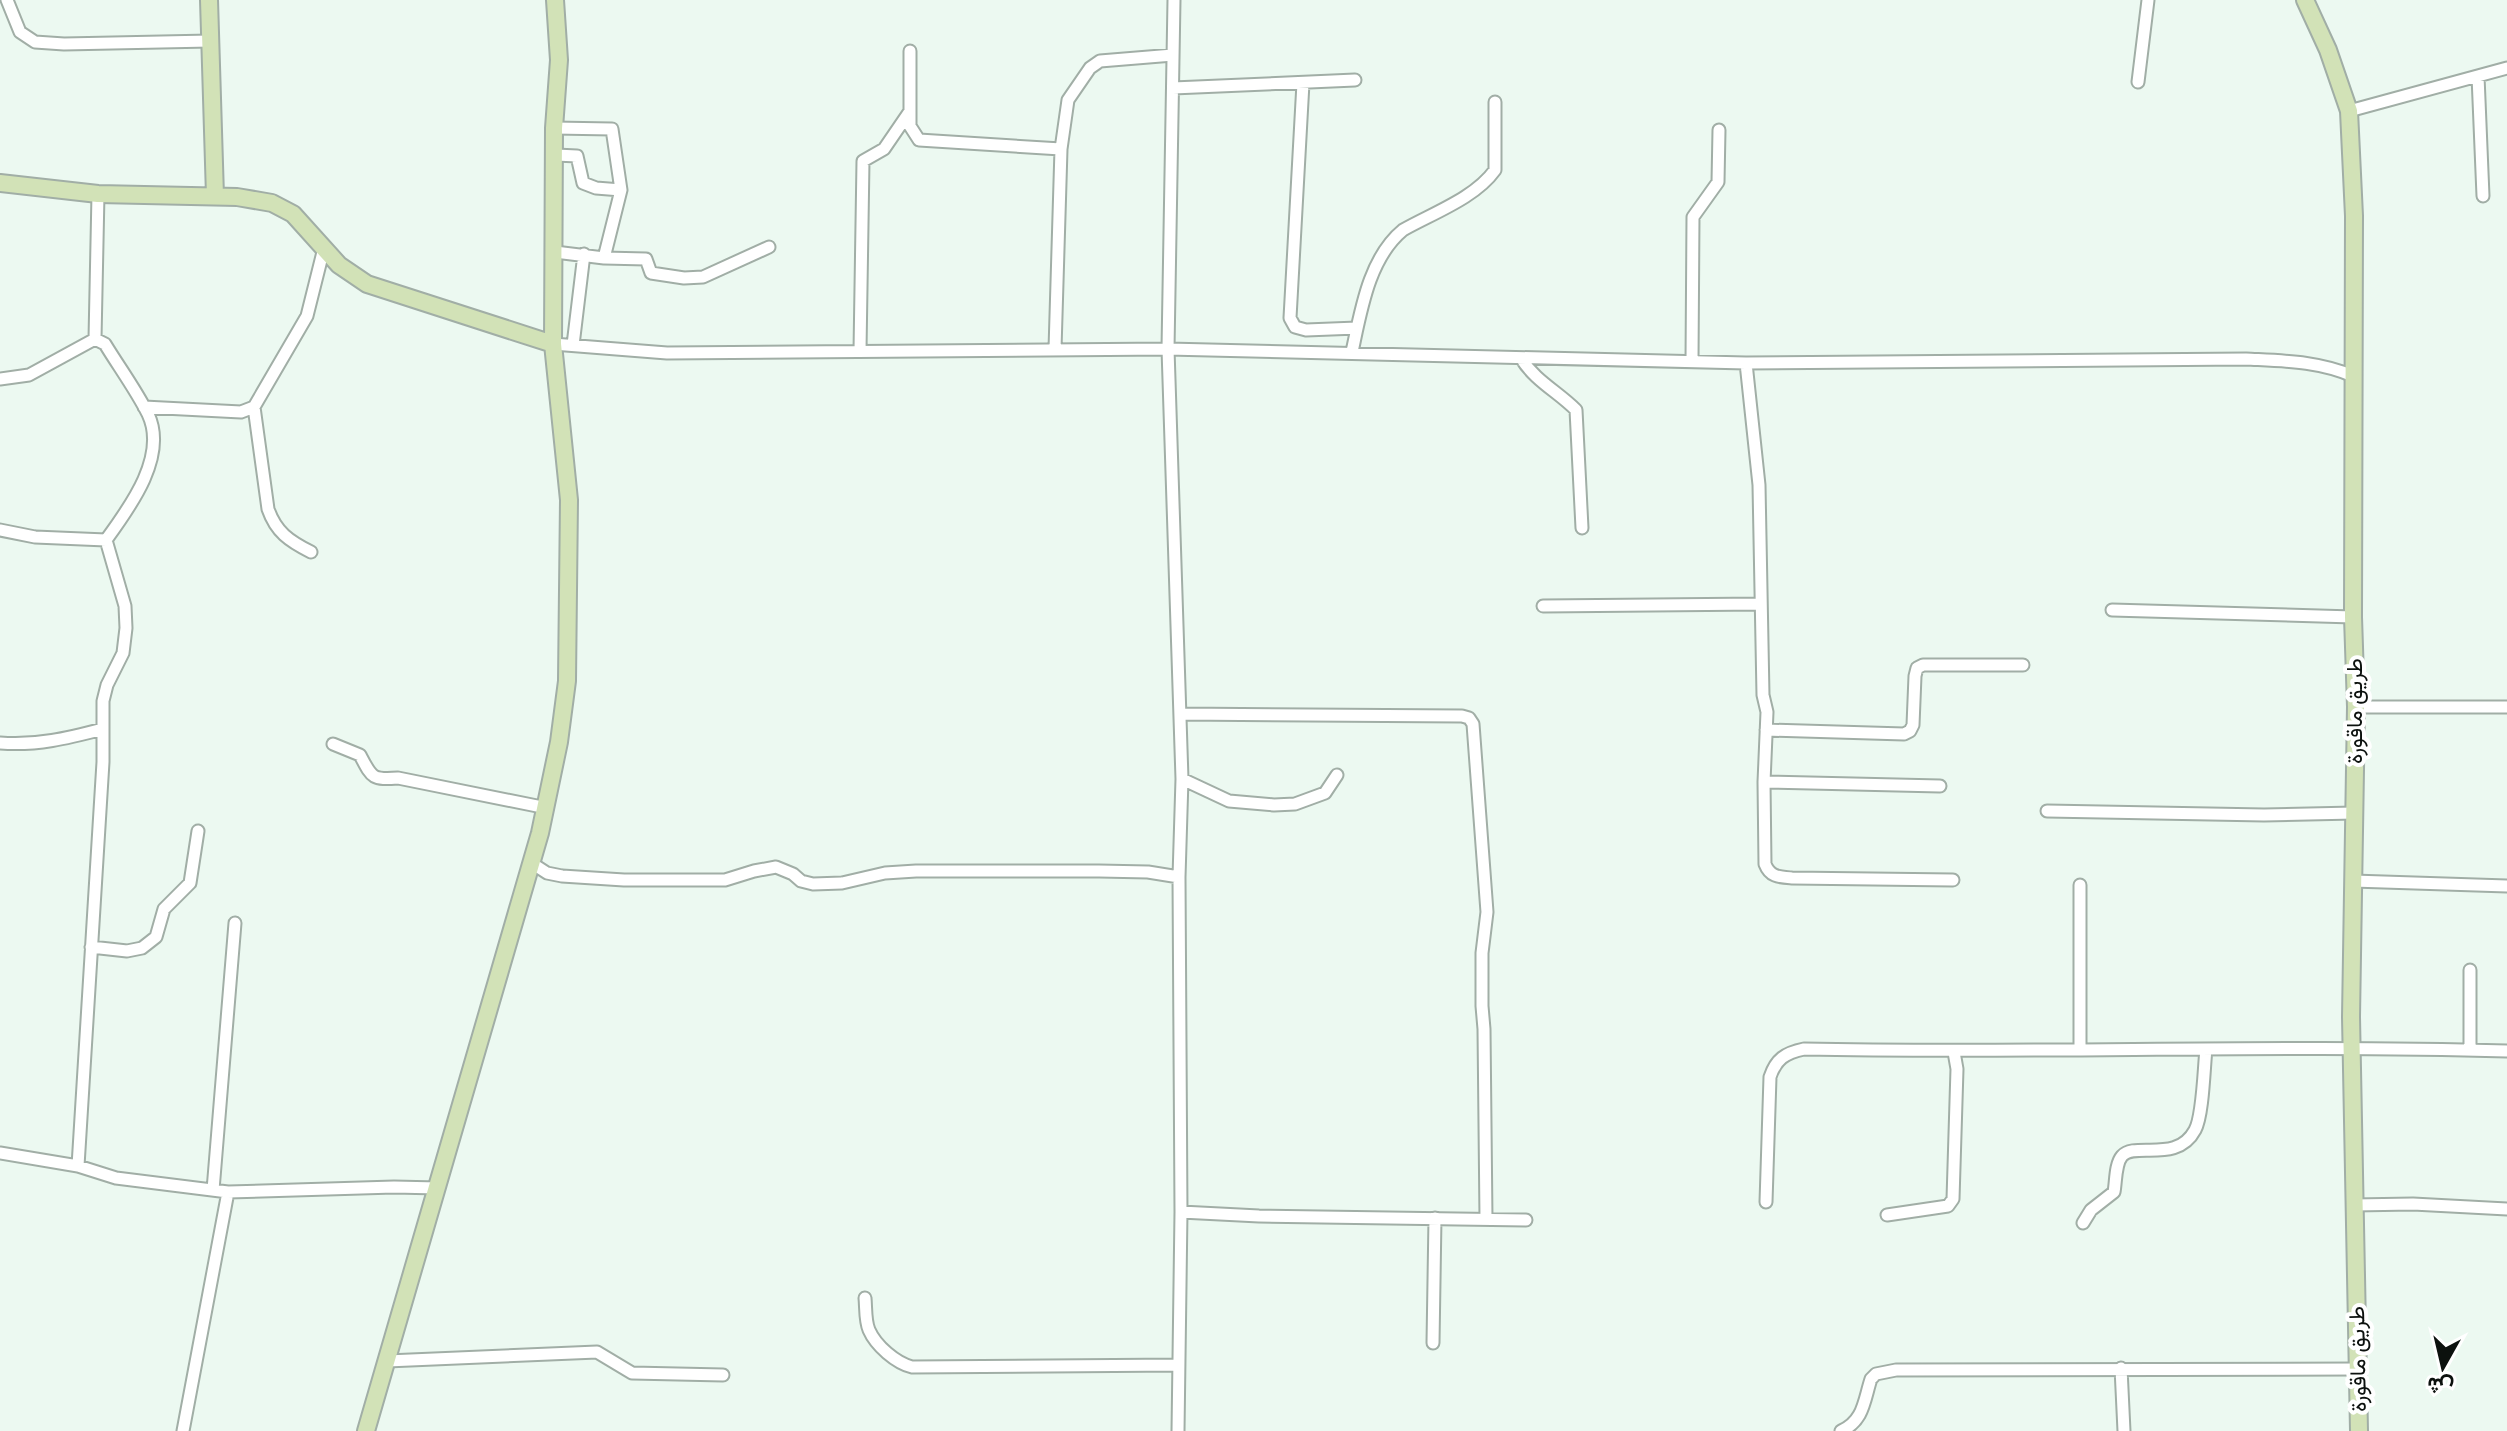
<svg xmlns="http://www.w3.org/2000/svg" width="2507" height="1431" viewBox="0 0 2507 1431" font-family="Poppins,Vazirmatn,sans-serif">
  <rect width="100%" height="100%" fill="#ecf9f1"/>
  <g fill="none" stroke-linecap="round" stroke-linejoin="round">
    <defs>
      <path id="street" d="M7,0L20,32L35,42L64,44L210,41
        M1174,0L1168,349L1182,779L1179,877L1181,1212L1178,1431
        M910,51V126L919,140L1061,149
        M2478,76L2483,196
        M2138,82L2148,0
        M1303,83L1290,318L1295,327L1306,330L1357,328
        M1173,88L1355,80
        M2349,111L2507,68
        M554,128L612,129L621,190L596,188L583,183L577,156L556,155
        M555,252L604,258L621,190
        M604,258L646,259L651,273L684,278L703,277L769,247
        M95,339L98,194
        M553,344L667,353L1168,349L1746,363L2246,359C2284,361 2318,361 2353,376
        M573,345L584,254
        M1055,349L1061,149L1068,100L1090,68L1100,61L1173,55
        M860,351L863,161L884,149L910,111
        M1352,352C1361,310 1369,258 1403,230C1433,213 1475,198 1495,170V102
        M1521,358C1535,381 1557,391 1576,410L1582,528
        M1692,361L1693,217L1718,182L1719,130
        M1746,363L1759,485L1763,695L1767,712L1764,782L1765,864C1770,877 1779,877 1792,878L1953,880
        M0,379L29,375L95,339L105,344C119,367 136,390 148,414C168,456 130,507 106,540
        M144,407L241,412L254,407L307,316L324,248
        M254,407L268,509C276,532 289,541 311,552
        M0,530L35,537L106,540L125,606L126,628L123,653L107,685L103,701V762L78,1166
        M1543,606L1761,604
        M2112,610L2353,617
        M2356,707H2507
        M1180,714L1462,716L1469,718L1473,724L1487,912L1482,953V1006L1484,1029L1486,1219
        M1766,730L1904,734L1910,731L1913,725L1915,676L1917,668L1923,665H2023
        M0,743C37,746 68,738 103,729
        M333,744L360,755C372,778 372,780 398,778L547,808
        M1182,779L1229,801L1274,805L1295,804L1325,793L1337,775
        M1764,782L1940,786
        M2047,811L2264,815L2354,813
        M530,862L547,873L562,876L624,880H725L754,871L776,867L793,874L801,881L813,884L842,883L885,873L916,871H1099L1148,872L1179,877
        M2353,881L2507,886
        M2080,885V1050
        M91,947L127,951L142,948L156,937L164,909L190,883L198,831
        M2470,970V1050
        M0,1153L78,1166L116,1178L228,1192L394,1187L438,1188
        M213,1190L235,923
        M1766,1202L1770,1077C1776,1059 1785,1053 1804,1049C2038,1054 2273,1044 2507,1051
        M2354,1205L2413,1204L2507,1209
        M1181,1212L1259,1216L1526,1220
        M1887,1215L1948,1206L1953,1199L1957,1069L1954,1052
        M2083,1223L2091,1210L2114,1192C2116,1182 2115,1164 2122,1156C2135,1141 2177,1164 2195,1130C2203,1116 2204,1067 2206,1049
        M865,1298C866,1308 865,1321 869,1330C876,1346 896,1363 912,1367L1179,1365
        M1433,1343L1435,1218
        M387,1361L597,1352L632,1373L723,1375
        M2121,1368L2124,1431
        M183,1431L228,1192
        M1841,1431C1864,1421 1864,1400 1871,1379L1876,1374L1896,1370L2357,1369"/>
      <path id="secondary" d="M209,0L215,196
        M2305,0L2328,50L2349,111L2354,216L2353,617L2356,707L2351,1017L2359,1431
        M0,183L98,194L237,197L272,203L293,214L339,265L367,284L553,344
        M366,1431L540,833L559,742L567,681L569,500L553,344L554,128L559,60L555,0"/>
    </defs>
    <use href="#street" stroke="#a1aea6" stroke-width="15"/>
    <use href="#secondary" stroke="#a1aea6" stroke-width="20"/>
    <use href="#street" stroke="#fff" stroke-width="11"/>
    <use href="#secondary" stroke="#d2e2b7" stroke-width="16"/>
  </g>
  <g text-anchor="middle" stroke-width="8" stroke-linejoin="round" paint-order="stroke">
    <g font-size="22" fill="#0c110e" stroke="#fff">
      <text transform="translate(2354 711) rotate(-90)" y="8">طريق ماقورة</text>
      <text transform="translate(2357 1359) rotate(-91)" y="8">طريق ماقورة</text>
    </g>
  </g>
  <g transform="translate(2443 1367) rotate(188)" stroke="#ffffff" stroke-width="6" paint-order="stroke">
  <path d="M0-6L14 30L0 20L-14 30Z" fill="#0c110e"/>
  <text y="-12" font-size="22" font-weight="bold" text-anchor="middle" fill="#0c110e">ش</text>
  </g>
</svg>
